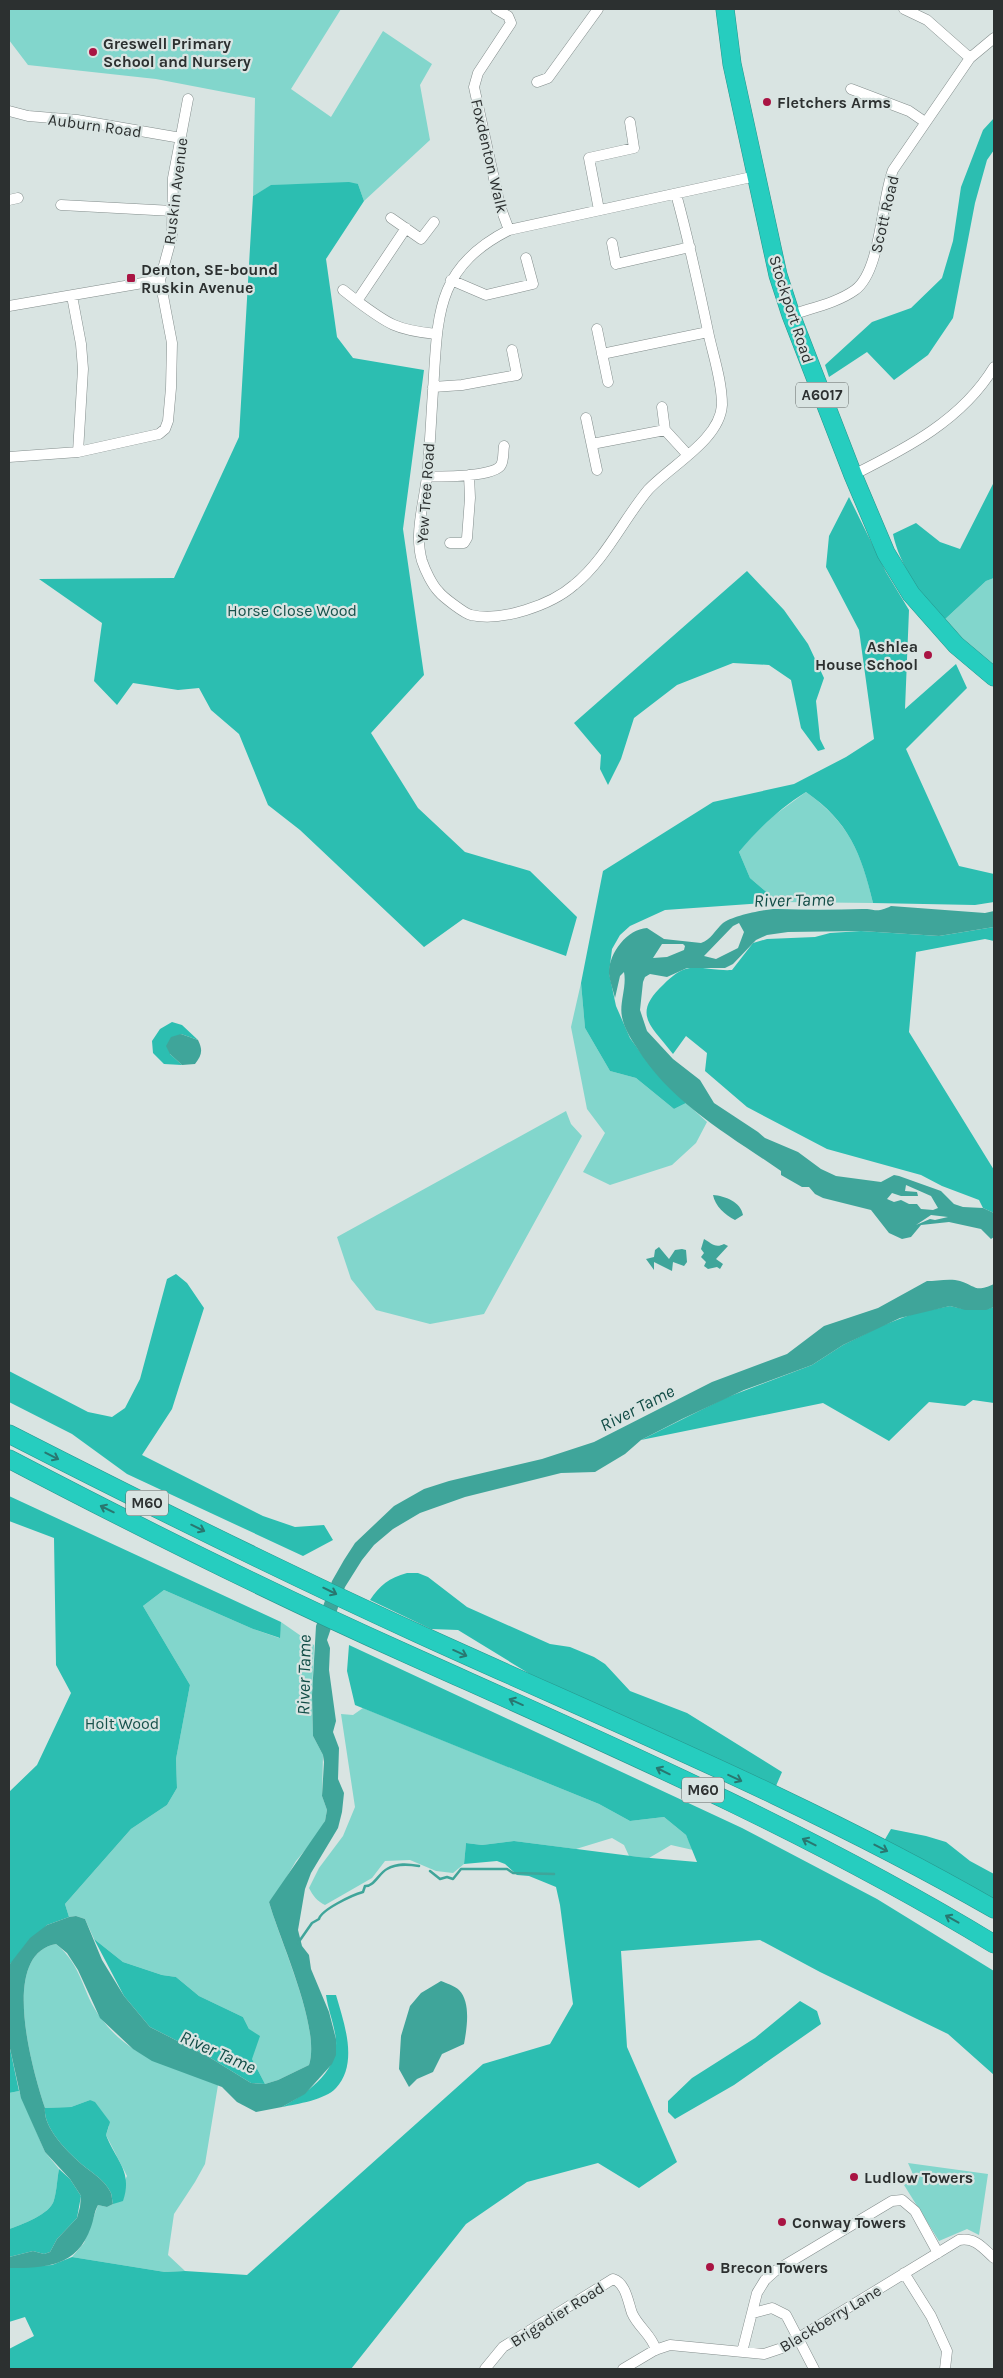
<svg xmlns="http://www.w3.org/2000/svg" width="1003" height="2378" viewBox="0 0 1003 2378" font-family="Karla,sans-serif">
  <rect width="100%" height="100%" fill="#d9e4e2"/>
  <path fill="#82d6cc" d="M9,9H341L291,89L331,117L383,31L432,64L420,85L430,140L364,201L358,184L272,185L253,196L255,98L156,79L28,65L9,40Z
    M994,578V665L942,622L986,581Z
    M806,792C849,823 861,852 873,903L778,902L750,878L739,852L761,825Z
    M581,983L585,1028L610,1071L636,1078L674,1109L686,1103L707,1122L696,1143L672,1165L610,1185L583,1172L605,1133L587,1109L571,1027Z
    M566,1111L571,1124L582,1136L484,1314L430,1324L376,1310L351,1279L337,1237Z
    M164,1590L253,1629L279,1638L281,1622L314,1645L312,1695L313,1736L323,1755L322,1796L327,1810L325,1821L320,1832L296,1861L278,1892L269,1902C280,1942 321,2028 309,2065L278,2080L265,2084L252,2059L249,2029L243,2017L199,1996L176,1977L162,1975L123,1962L94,1939L85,1919L76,1916L69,1917L65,1904L131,1829L167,1805L177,1788L176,1759L190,1685L143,1606Z
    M363,1708L599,1804L630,1821L664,1817L686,1835L693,1850L671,1845L649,1858L629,1856L624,1845L612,1838L576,1849L514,1841L482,1845L466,1843L464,1864L453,1873L436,1871L410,1860L385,1861L372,1878L325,1905C317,1901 313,1896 309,1888L319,1868L343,1836L355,1807L341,1714L353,1715Z
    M56,1944C83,1966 82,1994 101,2018C130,2059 175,2067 218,2085L205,2164L195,2182L174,2214L168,2255L185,2271L165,2272L72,2257L84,2243L98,2205L107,2207L113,2204L127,2176L106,2135L109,2126L90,2100L71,2107L45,2108C31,2066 0,1954 56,1944Z
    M19,2091L45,2152L59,2169C57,2179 57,2191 54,2200C51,2214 21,2225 9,2229V2093Z
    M908,2163L988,2174L979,2235L967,2229L939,2241L904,2185L913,2180L912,2172Z"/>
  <path fill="#2cbeb1" d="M994,118V150L987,160L975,203L953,318L928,355L894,380L867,352L829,377L825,365L872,322L911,308L942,278L953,241L961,187L983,130Z
    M349,182L358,184L364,201L326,259L337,337L353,358L424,370L403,529L424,675L371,733L418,808L465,852L530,871L577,917L566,956L463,919L424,947L300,830L268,805L239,734L211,710L199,688L178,690L133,683L117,705L94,681L102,623L39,579L174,578L239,437L253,196L271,185Z
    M994,482V578L986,581L942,622C923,596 899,565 893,534L916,523L940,542L960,549Z
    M849,497L886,572L909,610L905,709L956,664L967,688L906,749L959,866L994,874V902L975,905L873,903C861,853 849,822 806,792C779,809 759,828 739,852L750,878L778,902L665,910L630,926L620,935L612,949L609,973L616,1006L630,1038L649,1064L686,1103L674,1109L636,1078L610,1071L585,1028L581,983L603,871L713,802L794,784L846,757L874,739L859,630L826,567L829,536Z
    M747,571L784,610L808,644L824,678L816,701L820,739L825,749L818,751L801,728L791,680L769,665L733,663L677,685L634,718L621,759L608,785L600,769L601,755L574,723Z
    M994,927V941L985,939L916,952L909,1032L994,1170V1213L983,1208L979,1200L942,1186L921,1175L827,1149L747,1107L705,1071L707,1053L686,1036L673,1054C651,1025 631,1015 664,984C671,977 680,969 690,968C704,967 718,971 732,970L753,943L767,939L815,937L830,933L861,931L939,936Z
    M172,1022L182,1025L198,1040L181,1034L170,1054L182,1065L164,1064L153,1053L152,1041L160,1029Z
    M176,1274L187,1283L204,1308L172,1409L142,1455L263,1516L295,1527L324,1525L333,1540L303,1556L127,1474L72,1434L9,1402V1371L88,1412L112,1417L125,1408L140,1379L167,1279Z
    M950,1306C965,1310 979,1312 994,1307V1403L973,1400L965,1406L929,1402L889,1441L823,1403L641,1440L725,1398L812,1365L843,1345L881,1326L915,1313Z
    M9,1496L281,1622L280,1638L253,1629L164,1590L143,1606L190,1685L176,1759L177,1788L167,1805L131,1829L65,1904L69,1917L47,1925L9,1965V1792L37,1765L71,1693L56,1665L54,1538L9,1521Z
    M407,1573H418L428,1577L467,1607L550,1644L570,1647L594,1657L605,1664L630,1691L687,1713L782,1772L776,1786L538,1679L458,1630L431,1629L370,1600C380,1585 389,1578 407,1573Z
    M349,1645L742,1828L877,1899L994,1971V2075L948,2034L820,1972L760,1940L621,1951L627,2047L677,2162L639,2188L598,2163L527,2182L466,2224L351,2369H9V2349L34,2336L25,2317L9,2322V2268L52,2265L72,2257L165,2272L185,2271L247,2275L483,2064L550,2044L573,2004L560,1905L556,1887L529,1876L517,1875L505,1864L497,1861L464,1864L466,1843L482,1845L514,1841L639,1857L697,1862L686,1835L664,1817L630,1821L599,1804L355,1705L347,1671Z
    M891,1829L926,1836L946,1842L970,1861L994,1874V1899L884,1841Z
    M94,1939L123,1962L162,1975L176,1977L199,1996L243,2017L249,2029L260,2036L252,2059L265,2084L251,2083L209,2057L150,2027L124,1996Z
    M326,1995H336C344,2023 359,2063 336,2088C325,2100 297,2104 282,2107C306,2094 338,2072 336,2041C335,2026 328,2010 326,1995Z
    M800,2001L817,2011L821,2024L734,2085L675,2119L668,2112V2101L692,2078L755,2038Z
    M9,2044L19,2091L9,2093Z
    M90,2100L95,2102L110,2122L106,2135C116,2161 133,2171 123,2201L113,2204C112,2201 112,2196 111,2193C104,2178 88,2171 77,2160C64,2148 43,2126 45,2108L71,2107Z
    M59,2169L70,2179L81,2196L77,2218L57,2239L50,2252L44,2254L33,2251L9,2257V2229C21,2225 51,2214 54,2200C57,2190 57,2179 59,2169Z"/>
  <path fill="#3fa59a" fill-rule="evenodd" d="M891,906L985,913L994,911V927L939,936L861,931L788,932L767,935L756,940L733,964L725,968H687L667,977L650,974L645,977L643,982L640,1010L647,1031L673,1059L700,1080L714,1103L758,1132L765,1138L798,1152L821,1169L836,1176L881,1182L894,1175L899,1176L941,1191L954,1204L963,1207L983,1208L994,1213V1237L991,1239L981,1229L949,1222L921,1225L911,1237L902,1239L889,1233L871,1210L823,1198L815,1194L809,1187H802L781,1175V1171C729,1135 671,1103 637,1048C631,1039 624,1028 622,1017C619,1003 627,987 624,972L620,976L615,998C613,990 610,982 609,974C608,954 627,929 647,928L664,939L701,943C711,940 715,930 723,923C731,916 768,908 778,909C806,910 834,910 862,909C876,908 875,914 891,906ZM739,923L744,932L738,948L716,959L704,956L733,926ZM662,944H683L685,946L684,950L667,957L653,958ZM906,1185L931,1196L938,1208L933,1210L921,1209L917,1204H909L901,1200L894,1202L887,1199L892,1193L901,1196H918L917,1192L905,1191ZM931,1215L948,1217L935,1220L930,1219L916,1225Z
    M181,1034L198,1040C203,1050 202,1055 195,1064L182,1065L170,1054L166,1046L171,1037Z
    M713,1195C725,1196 741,1202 743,1215L735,1220C725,1215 715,1206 713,1195Z
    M704,1239C710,1242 715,1249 724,1244L728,1246L716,1259L723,1264L720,1269L717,1267L708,1269L704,1266L706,1262L701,1257L704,1253L701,1249Z
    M659,1247L669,1259L675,1250L682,1249L686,1250L687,1262L684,1266L673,1262L672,1271L654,1262V1270L646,1259L654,1257L655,1250Z
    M927,1281C936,1281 951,1278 960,1281C976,1286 975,1293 994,1284V1307L986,1310H965L950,1306L900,1318L843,1345L812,1365L744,1390L682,1419L641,1440L625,1454L595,1472L561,1473L465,1497L420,1513L393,1529L374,1545L362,1560L345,1587L327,1640L330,1648L329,1670L336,1721L333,1732L339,1748L338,1779L344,1793L342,1812L338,1828L311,1873L305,1889L298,1930L302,1946L309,1955L311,1969L329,2012L336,2039V2055L332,2064L305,2094L282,2107L256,2112L237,2102L222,2087L152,2061L133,2049L100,2018L78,1970L67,1953L56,1944C0,1954 31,2066 45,2108C43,2126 64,2148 77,2160C88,2171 104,2178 111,2193C112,2196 112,2201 113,2204L107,2207L98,2205C94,2212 94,2219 91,2227C77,2267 46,2268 9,2268V2257L33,2251L44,2254L50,2252L57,2239L77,2218L80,2207L81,2196L70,2179L45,2152L21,2098L9,2044V1965L30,1938L47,1925L69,1917L76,1916L85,1919L102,1960L124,1996L150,2027L209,2057L251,2083L265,2084L278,2080L309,2065C321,2028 280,1941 269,1902L325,1821L327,1810L322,1796L324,1762L323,1755L313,1736L312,1695L316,1626L332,1581L344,1560L355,1543L394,1506L424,1489L449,1481L542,1459L594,1442L712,1382L787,1354L824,1326L878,1308Z
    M441,1981C446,1983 455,1986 459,1990C471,2002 467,2028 464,2044L442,2054L433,2072L417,2079L409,2087L399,2069L401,2036L410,2006L421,1993Z"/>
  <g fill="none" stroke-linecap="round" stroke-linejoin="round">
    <path stroke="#3fa59a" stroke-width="2.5" d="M430,1871L440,1879L447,1877L453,1879L461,1869H507L513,1873L554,1874
      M298,1943L312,1923L319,1919C321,1910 352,1895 363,1892L365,1886C374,1887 379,1873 387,1869C397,1863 408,1864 419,1866"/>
    <defs>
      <path id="street" d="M496,9L508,16L511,23L478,73L474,87L500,206L509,230
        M904,9L927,20L970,58
        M537,82L548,78L598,9
        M851,89L909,111L925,122
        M9,111L28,116L77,120L181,138
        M676,194C689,241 699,288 709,336C714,358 722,382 722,405C720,440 670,466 648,490C623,520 605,560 574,585C551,605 502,622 471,615C465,614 443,597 439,592C432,585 425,570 422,561C414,534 424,503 427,476C430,448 431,419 433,391C438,317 434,268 509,230L756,176
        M9,200L18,198
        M61,205L173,211
        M599,210L589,158L634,148L630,122
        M391,218L421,239L434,222
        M406,228L357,301C388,324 396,330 436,334
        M612,243L616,264L690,247
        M451,280L486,295L533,284L526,258
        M343,290L357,301
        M72,296L81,344L83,369L78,452
        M9,306L160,280L172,236L173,178L188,99
        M791,315C811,308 837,303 855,290C881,271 881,201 893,170L970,58L994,38
        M597,329L608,382
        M602,354L708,332
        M433,387L462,385L517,375L512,350
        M662,407L665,430
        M586,418L597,470
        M592,444L665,430L687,454
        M9,457L78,452L159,434L165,429L168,421L171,388L172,343L160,280
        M853,475C907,448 962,420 994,367
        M427,476C440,477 495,477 501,465C504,460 503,451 504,446
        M450,543H464L467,538L470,498L469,475
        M904,2273L931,2316L947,2351L945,2369
        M753,2313L772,2308L786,2315L814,2369
        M742,2352L757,2293L765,2280L775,2271L892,2201L902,2200L915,2211L938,2253
        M485,2369L503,2347L613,2279C626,2283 628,2302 632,2313C638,2327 652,2335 656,2350
        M623,2369L655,2350L670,2345L764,2354L782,2348L959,2240C975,2237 983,2248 994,2258"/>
      <path id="highway" d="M725,9L732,64L778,275L791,315L853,475L886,553L911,594L956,645L994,677
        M9,1434C144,1503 281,1571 419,1634C612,1722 810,1803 994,1909
        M9,1459C139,1527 271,1593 405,1653C605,1743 807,1830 994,1944"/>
    </defs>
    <use href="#street" stroke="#838d8c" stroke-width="11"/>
    <use href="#highway" stroke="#28968d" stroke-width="19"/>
    <use href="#street" stroke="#fff" stroke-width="10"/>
    <use href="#highway" stroke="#26cdbf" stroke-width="18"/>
  </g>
  <defs><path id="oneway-shaft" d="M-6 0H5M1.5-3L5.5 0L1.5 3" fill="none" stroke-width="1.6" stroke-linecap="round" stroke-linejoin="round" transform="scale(1.25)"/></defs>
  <g stroke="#297770">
    <use href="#oneway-shaft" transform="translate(52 1456) rotate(27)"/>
    <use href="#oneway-shaft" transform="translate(107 1509) rotate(-154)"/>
    <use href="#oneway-shaft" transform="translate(198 1528) rotate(26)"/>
    <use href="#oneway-shaft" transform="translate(330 1591) rotate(26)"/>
    <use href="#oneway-shaft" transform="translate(460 1653) rotate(24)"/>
    <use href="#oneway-shaft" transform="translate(516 1702) rotate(-156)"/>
    <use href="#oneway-shaft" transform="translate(663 1771) rotate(-154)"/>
    <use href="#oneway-shaft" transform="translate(735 1778) rotate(25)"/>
    <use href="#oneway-shaft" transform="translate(809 1842) rotate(-153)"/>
    <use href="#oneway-shaft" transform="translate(881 1848) rotate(27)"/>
    <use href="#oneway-shaft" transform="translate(952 1919) rotate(-151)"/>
  </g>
  <g fill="#a91443" stroke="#d9e4e2" stroke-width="2">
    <circle cx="93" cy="52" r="5"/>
    <circle cx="767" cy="102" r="5"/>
    <rect x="126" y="273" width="10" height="10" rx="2.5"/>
    <circle cx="928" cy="655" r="5"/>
    <circle cx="854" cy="2177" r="5"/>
    <circle cx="782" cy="2222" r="5"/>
    <circle cx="710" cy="2267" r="5"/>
  </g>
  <g text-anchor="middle" stroke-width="4.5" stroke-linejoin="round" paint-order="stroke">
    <g fill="#d9e4e2" stroke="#606665" stroke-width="1">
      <rect x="796" y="382.5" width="52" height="25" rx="4"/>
      <rect x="126" y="1490.5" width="42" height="25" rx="4"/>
      <rect x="682" y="1777.5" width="42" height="25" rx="4"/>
    </g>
    <g font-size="15" font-weight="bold" fill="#2c3030">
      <text x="822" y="400">A6017</text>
      <text x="147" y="1508">M60</text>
      <text x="703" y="1795">M60</text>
    </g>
    <g font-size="16" font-weight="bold" fill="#2c3030" stroke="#d9e4e2" text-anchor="start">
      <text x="103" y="49">Greswell Primary<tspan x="103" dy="18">School and Nursery</tspan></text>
      <text x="777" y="108">Fletchers Arms</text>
      <text x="141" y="275">Denton, SE-bound<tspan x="141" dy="18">Ruskin Avenue</tspan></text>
      <text x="918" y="652" text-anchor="end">Ashlea<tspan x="918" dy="18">House School</tspan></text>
      <text x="864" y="2183">Ludlow Towers</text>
      <text x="792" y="2228">Conway Towers</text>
      <text x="720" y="2273">Brecon Towers</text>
    </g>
    <g font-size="16" fill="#2c3030" stroke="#d9e4e2">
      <text transform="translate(95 125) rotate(8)" y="6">Auburn Road</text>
      <text transform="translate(490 156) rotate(77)" y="6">Foxdenton Walk</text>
      <text transform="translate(175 191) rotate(-83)" y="6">Ruskin Avenue</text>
      <text transform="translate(884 214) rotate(-77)" y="6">Scott Road</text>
      <text transform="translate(792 309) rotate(72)" y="6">Stockport Road</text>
      <text transform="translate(425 493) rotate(-86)" y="6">Yew Tree Road</text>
      <text transform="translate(557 2314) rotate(-32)" y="6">Brigadier Road</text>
      <text transform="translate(830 2318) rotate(-31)" y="6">Blackberry Lane</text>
    </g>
    <g font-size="16" fill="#18524c" stroke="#d9e4e2">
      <text x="292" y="616">Horse Close Wood</text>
      <text x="122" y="1729">Holt Wood</text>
    </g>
    <g font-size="18" font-style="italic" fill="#114c46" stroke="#d9e4e2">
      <text transform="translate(794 900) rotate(-1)" y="6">River Tame</text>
      <text transform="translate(637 1408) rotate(-27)" y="6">River Tame</text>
      <text transform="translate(304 1675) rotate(-89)" y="6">River Tame</text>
      <text transform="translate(218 2052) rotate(24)" y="6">River Tame</text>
    </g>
  </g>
  <rect width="1003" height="2378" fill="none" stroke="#2c3030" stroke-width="20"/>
</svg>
